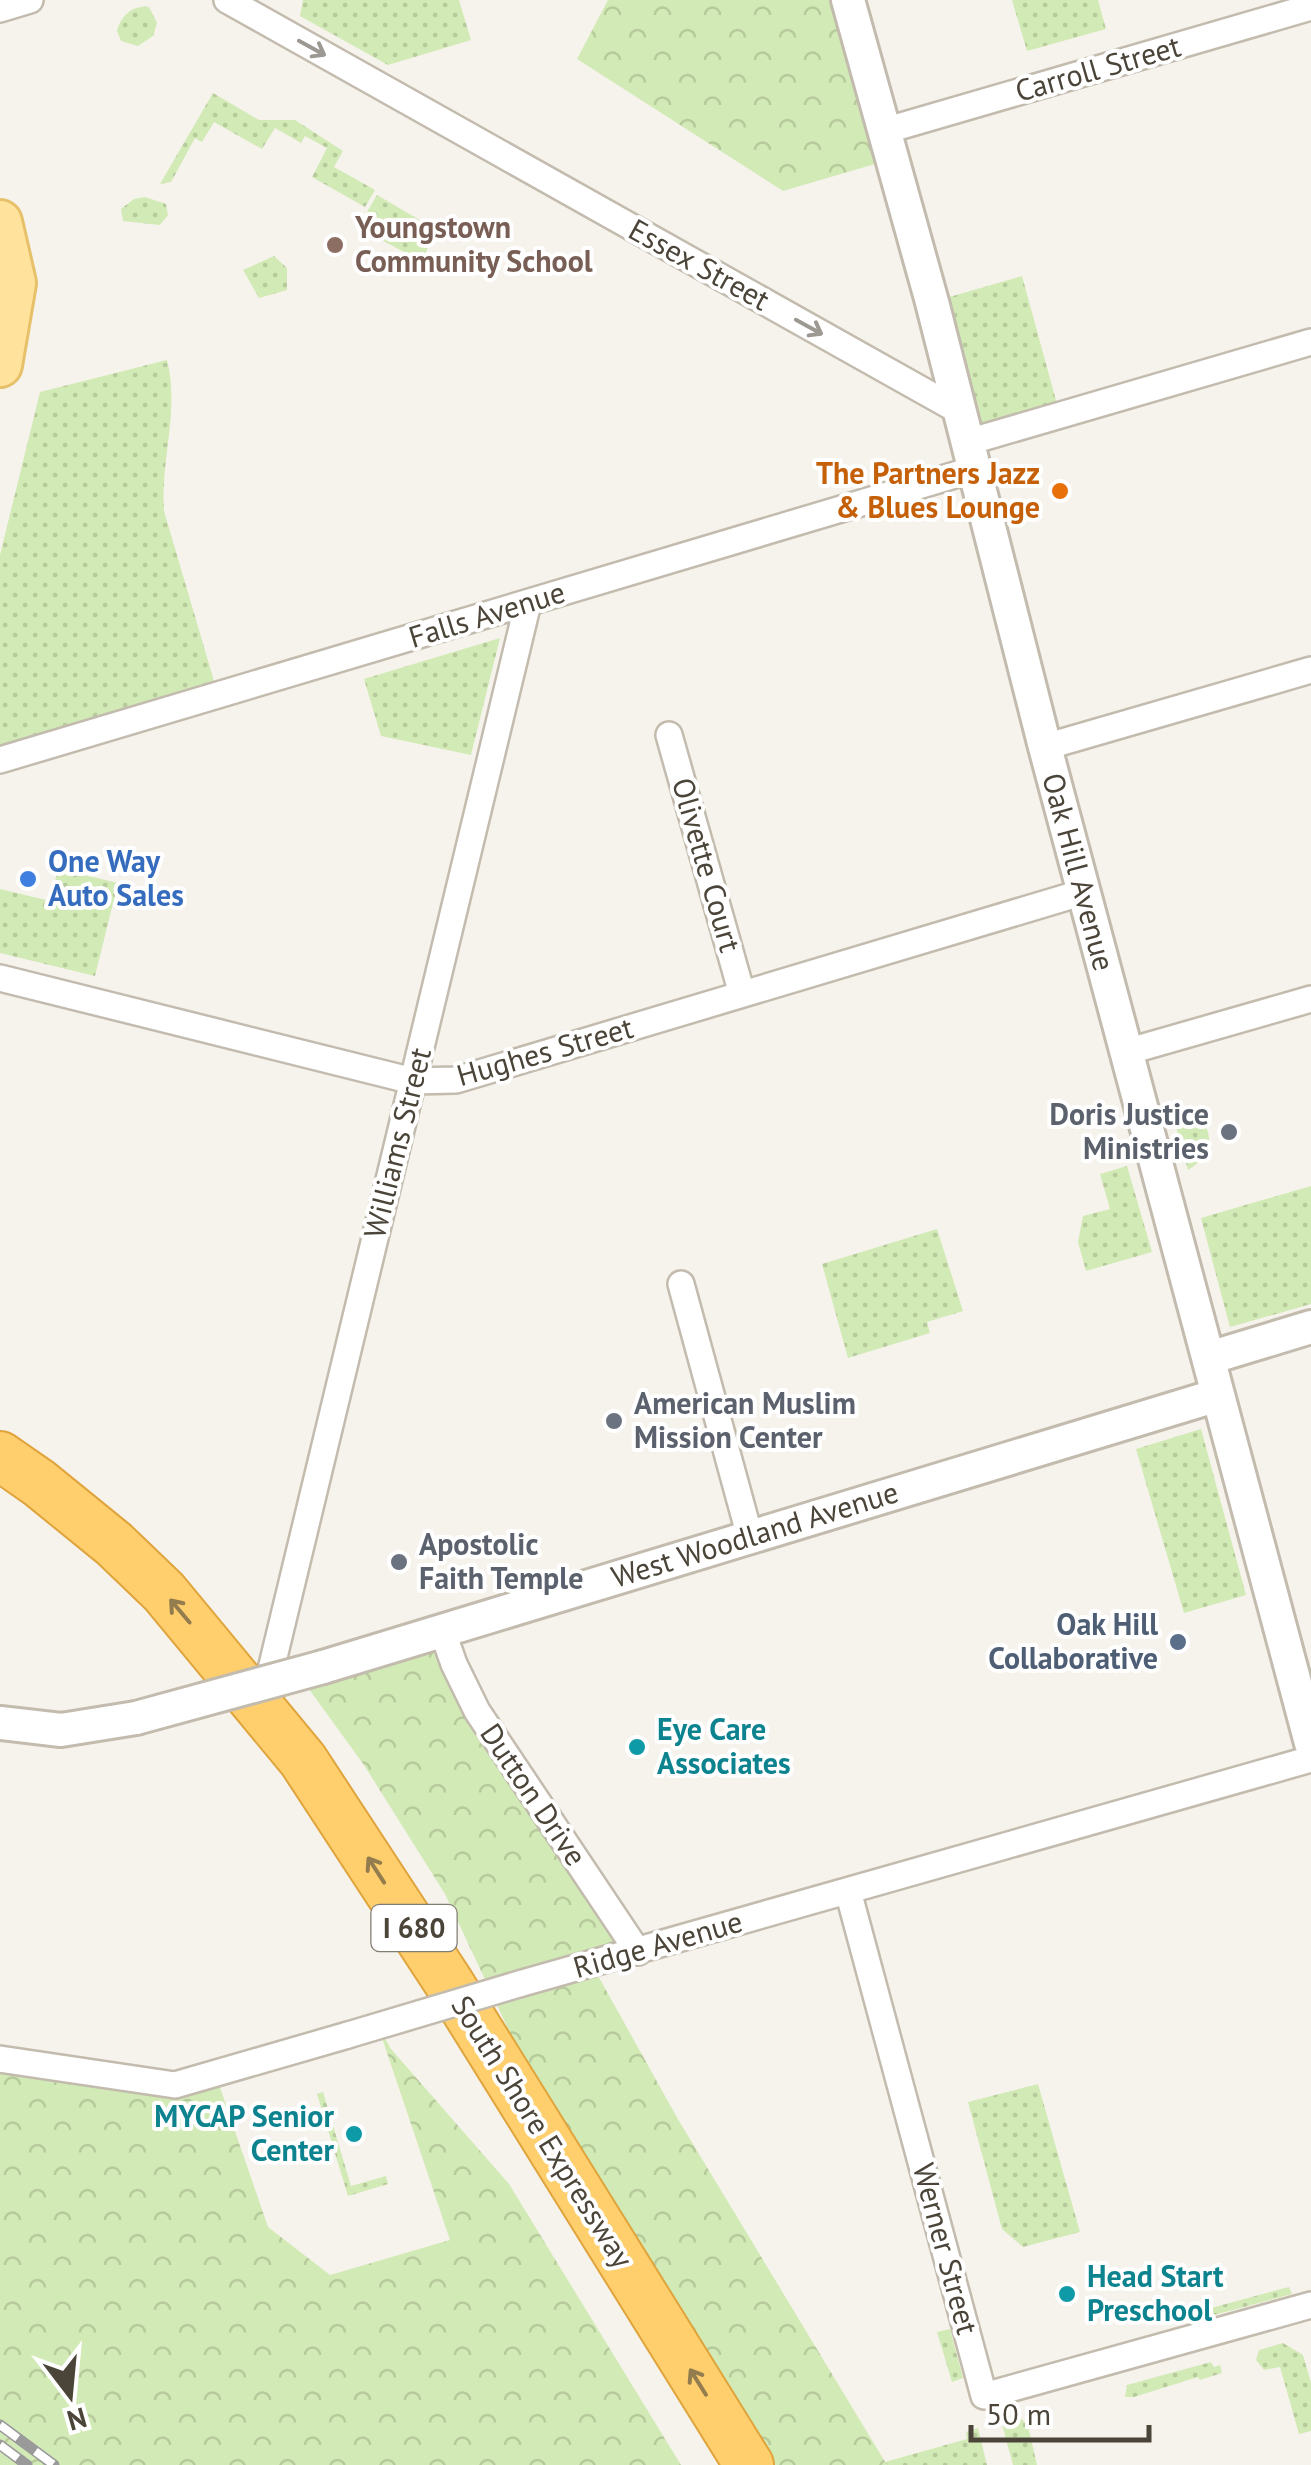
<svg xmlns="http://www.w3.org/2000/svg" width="1311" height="2465" viewBox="0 0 1311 2465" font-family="'PT Sans',sans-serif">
  <defs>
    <pattern id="green-dots" width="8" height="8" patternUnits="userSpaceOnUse" patternTransform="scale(2.5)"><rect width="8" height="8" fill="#d2eab5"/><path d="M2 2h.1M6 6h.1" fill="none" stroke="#b6ca9c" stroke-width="1.8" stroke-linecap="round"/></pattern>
    <pattern id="forest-crowns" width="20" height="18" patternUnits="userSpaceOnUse" patternTransform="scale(2.5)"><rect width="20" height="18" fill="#d2eab5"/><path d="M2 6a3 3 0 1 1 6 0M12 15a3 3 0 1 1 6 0" fill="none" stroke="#b6ca9c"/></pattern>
  </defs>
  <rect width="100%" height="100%" fill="#f6f3ec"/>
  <path fill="url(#green-dots)" d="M303,0H459L471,40L388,65L300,16Z
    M1012,0H1098L1106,29L1027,51Z
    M149,7L157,23L153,36L138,46L121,41L117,31C121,16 132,5 149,7Z
    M213,93L259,120H295L343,151L334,167L375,190L365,207L312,177L327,148L305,136L301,143L275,128L262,149L214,122L202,142L195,138L171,182L160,184Z
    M377,195L435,229L421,266L408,268L413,257L358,227Z
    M145,197L166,204L168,215L160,225L123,221L121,209L134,199Z
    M274,256L287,268V290L259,298L243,270Z
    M1022,276L1060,415L968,442L932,302Z
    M167,360C180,411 160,460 164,511L214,681L0,745V555L40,392Z
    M500,638L471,755L381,736L364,679Z
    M58,869L118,883L95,976L0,953V889L50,901Z
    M1171,1109L1199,1116C1216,1137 1211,1156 1188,1170Z
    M1127,1166L1152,1252L1086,1271L1078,1242L1083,1216L1110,1209L1100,1174Z
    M1311,1186V1304L1230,1327L1201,1218Z
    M937,1229L963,1311L927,1322L930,1333L848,1358L822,1264Z
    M1201,1429L1246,1595L1184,1613L1136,1449Z
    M1038,2084L1080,2232L1023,2247L1002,2229L968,2102Z
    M323,2092L351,2186L386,2176L388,2184L348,2196L317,2094Z
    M1289,2287L1292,2294L1203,2318L1200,2311Z
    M950,2329L963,2378L952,2382L937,2332Z
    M1283,2343L1303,2355L1311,2383V2431L1299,2434L1280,2367L1264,2370L1256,2360L1259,2350Z
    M1211,2362L1214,2367L1220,2365L1222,2373L1200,2380L1198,2377L1134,2397H1125L1127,2385Z
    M1007,2415H1018L1028,2426L1037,2465H1013L1002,2424Z
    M978,2428L987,2465H887L885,2462L967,2439L966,2432Z"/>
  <path fill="url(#forest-crowns)" d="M608,0H848L892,159L783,191L577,59Z
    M442,1630L638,1952L592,1965L679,2121L887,2465H749L601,2227L445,1894L364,1765L298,1674Z
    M378,2026L391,2049L509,2184L681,2465H0V2059L175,2085L215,2073L268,2227L330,2275L450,2240Z"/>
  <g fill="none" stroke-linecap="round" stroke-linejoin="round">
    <defs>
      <path id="minor" d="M227,0L961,412
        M0,9L30,0
        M884,131L1311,7
        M968,442L1311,342
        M669,735L742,994
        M1045,747L1311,670
        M0,760L975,469
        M0,978L413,1081L456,1080L1084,892
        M1126,1052L1311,999
        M681,1284L750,1537
        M442,1630L454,1664L477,1711L638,1952
        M268,1682L528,603
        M848,1891L984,2396L1311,2305
        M519,1984L1311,1759
        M0,2059L175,2085L348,2035"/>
      <path id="tertiary" d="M848,0L932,302L1045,747L1311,1743
        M1209,1358L1311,1327
        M323,1667L1218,1395
        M0,1723L61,1730L136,1718"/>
      <path id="primary" d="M0,222L14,283L0,365"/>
      <path id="motorway" d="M0,1456L39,1483L114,1544L164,1592L303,1760L449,1983L749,2465"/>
    </defs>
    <use href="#minor" stroke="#c2bbae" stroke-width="30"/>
    <use href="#tertiary" stroke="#c2bbae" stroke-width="38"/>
    <use href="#primary" stroke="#e6c16a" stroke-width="48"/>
    <use href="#motorway" stroke="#e0a43c" stroke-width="52"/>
    <use href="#minor" stroke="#fff" stroke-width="25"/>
    <use href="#tertiary" stroke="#fff" stroke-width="32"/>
    <use href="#primary" stroke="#ffe39c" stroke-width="42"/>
    <use href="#motorway" stroke="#ffcf6e" stroke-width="48"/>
    <defs>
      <path id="rail" d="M0,2425L54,2465
        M0,2445L27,2465"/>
    </defs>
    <use href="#rail" stroke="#9a9a9a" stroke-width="11"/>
    <use href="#rail" stroke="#fff" stroke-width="8" stroke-dasharray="22" stroke-linecap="butt"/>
    <defs>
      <path id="minor-bridge" d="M348,2035L519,1984"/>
      <path id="tertiary-bridge" d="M136,1718L323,1667"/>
    </defs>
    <use href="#minor-bridge" stroke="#c2bbae" stroke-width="30" stroke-linecap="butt"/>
    <use href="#tertiary-bridge" stroke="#c2bbae" stroke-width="38" stroke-linecap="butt"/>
    <use href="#minor-bridge" stroke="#fff" stroke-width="25"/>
    <use href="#tertiary-bridge" stroke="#fff" stroke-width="32"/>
  </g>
  <defs><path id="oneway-shaft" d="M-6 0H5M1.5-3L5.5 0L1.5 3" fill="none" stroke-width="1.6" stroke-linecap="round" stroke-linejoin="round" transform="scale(2.5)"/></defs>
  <g stroke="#9c9892">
    <use href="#oneway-shaft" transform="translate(312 48) rotate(29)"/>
    <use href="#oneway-shaft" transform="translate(809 327) rotate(29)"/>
  </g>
  <g stroke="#937c4e">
    <use href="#oneway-shaft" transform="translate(180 1611) rotate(-130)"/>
    <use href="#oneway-shaft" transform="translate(376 1870) rotate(-123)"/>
    <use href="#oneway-shaft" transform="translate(698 2382) rotate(-122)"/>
  </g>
  <circle fill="#8d6e63" stroke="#fff" stroke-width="4" cx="335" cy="245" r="10"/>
  <circle fill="#e8710a" stroke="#fff" stroke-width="4" cx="1060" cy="491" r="10"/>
  <circle fill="#3f7fe0" stroke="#fff" stroke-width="4" cx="28" cy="879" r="10"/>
  <g fill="#6b7280" stroke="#fff" stroke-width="4">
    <circle cx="1229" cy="1132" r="10"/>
    <circle cx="614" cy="1421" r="10"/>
    <circle cx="399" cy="1562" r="10"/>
  </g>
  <circle fill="#5c6f8a" stroke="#fff" stroke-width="4" cx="1178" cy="1642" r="10"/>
  <g fill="#0f9aa8" stroke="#fff" stroke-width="4">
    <circle cx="637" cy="1747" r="10"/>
    <circle cx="354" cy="2134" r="10"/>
    <circle cx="1067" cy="2294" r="10"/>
  </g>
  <g text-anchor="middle" stroke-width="8" stroke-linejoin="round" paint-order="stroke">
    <rect fill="#fff" stroke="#817c74" stroke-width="2.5" x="371.5" y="1905" width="85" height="46" rx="8"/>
    <g font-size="28" font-weight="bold" fill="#4b4439">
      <text x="414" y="1938">I 680</text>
    </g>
    <g font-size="30" fill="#4b4439" stroke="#fff">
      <text transform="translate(1098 69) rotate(-16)" y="10">Carroll Street</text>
      <text transform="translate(699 265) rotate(29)" y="10">Essex Street</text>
      <text transform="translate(487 615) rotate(-17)" y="10">Falls Avenue</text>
      <text transform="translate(706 865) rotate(74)" y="10">Olivette Court</text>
      <text transform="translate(1078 872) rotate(75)" y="10">Oak Hill Avenue</text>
      <text transform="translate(545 1052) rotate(-16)" y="10">Hughes Street</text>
      <text transform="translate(398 1143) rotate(-76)" y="10">Williams Street</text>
      <text transform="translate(755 1535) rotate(-17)" y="10">West Woodland Avenue</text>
      <text transform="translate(533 1795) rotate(56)" y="10">Dutton Drive</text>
      <text transform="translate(658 1945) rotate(-16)" y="10">Ridge Avenue</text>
      <text transform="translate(542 2132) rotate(58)" y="10">South Shore Expressway</text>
      <text transform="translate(945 2249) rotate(75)" y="10">Werner Street</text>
    </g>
    <g font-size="30" font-weight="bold" fill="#785e54" stroke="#fff" text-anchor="start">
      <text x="355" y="238">Youngstown<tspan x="355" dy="34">Community School</tspan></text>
    </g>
    <g font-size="30" font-weight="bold" fill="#c56008" stroke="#fff" text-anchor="end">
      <text x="1040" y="484">The Partners Jazz<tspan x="1040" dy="34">&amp; Blues Lounge</tspan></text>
    </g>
    <g font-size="30" font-weight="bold" fill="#366cbe" stroke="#fff" text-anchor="start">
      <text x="48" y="872">One Way<tspan x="48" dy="34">Auto Sales</tspan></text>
    </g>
    <g font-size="30" font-weight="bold" fill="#5b616d" stroke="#fff" text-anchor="start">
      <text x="1209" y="1125" text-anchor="end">Doris Justice<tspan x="1209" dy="34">Ministries</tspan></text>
      <text x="634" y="1414">American Muslim<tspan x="634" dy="34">Mission Center</tspan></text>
      <text x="419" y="1555">Apostolic<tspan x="419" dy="34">Faith Temple</tspan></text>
    </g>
    <g font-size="30" font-weight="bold" fill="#4e5e75" stroke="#fff" text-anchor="end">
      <text x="1158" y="1635">Oak Hill<tspan x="1158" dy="34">Collaborative</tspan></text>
    </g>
    <g font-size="30" font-weight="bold" fill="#0d838f" stroke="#fff" text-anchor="start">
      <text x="657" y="1740">Eye Care<tspan x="657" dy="34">Associates</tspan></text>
      <text x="334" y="2127" text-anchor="end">MYCAP Senior<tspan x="334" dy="34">Center</tspan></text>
      <text x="1087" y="2287">Head Start<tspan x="1087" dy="34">Preschool</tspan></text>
    </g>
  </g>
  <g transform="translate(70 2395) rotate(164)" stroke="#ffffff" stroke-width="8" paint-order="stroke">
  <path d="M0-8L18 38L0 25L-18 38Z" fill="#4b4439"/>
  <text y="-15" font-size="28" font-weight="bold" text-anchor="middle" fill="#4b4439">N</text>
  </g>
  <path d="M971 2425v15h178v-15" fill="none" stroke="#4b4439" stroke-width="5"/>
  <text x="986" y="2425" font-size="30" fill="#4b4439" stroke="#ffffff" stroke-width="8" paint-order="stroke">50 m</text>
</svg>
